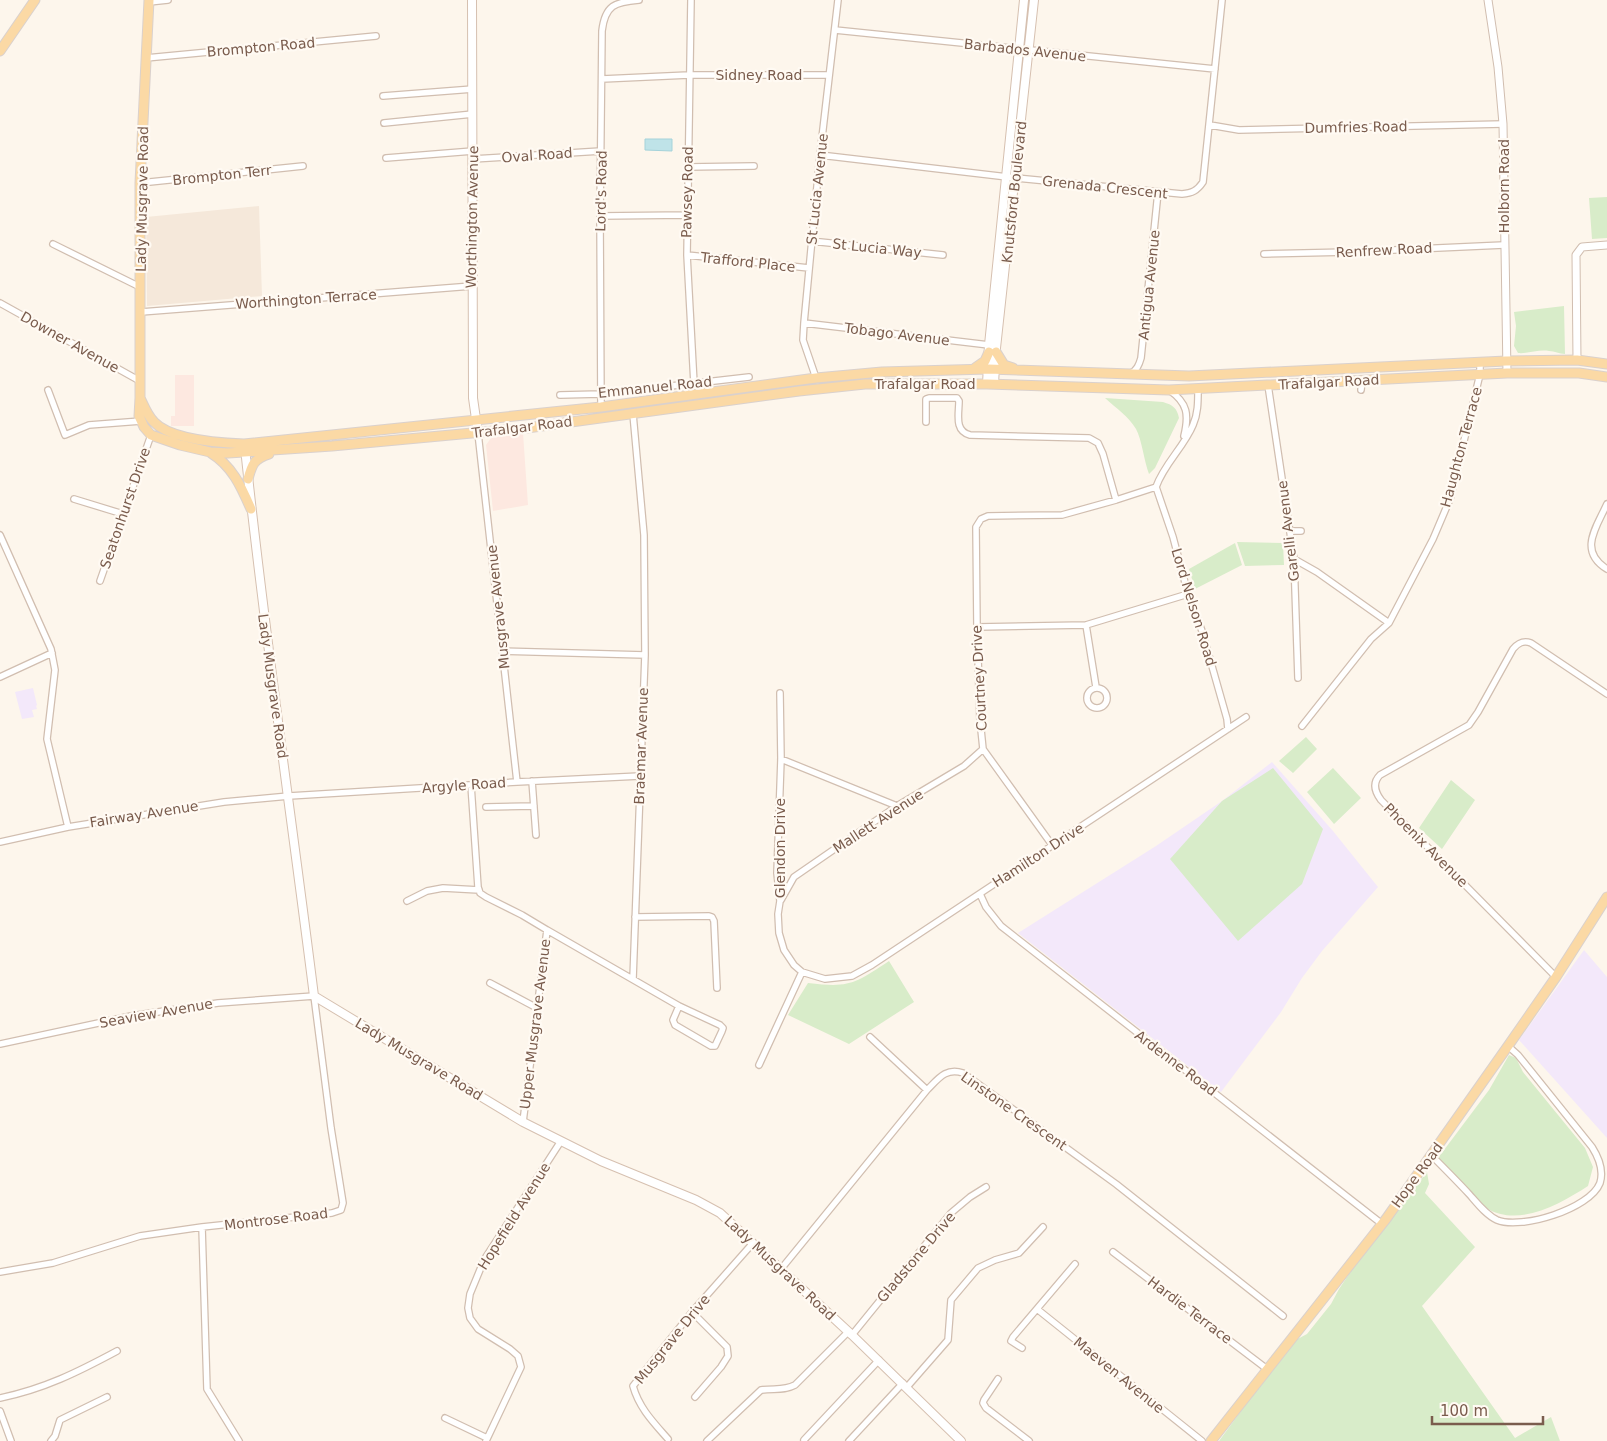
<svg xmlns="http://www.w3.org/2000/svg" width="1607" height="1441" viewBox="0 0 1607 1441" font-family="'DejaVu Sans',sans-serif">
  <rect width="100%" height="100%" fill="#fdf6ec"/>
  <path fill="#f5e8da" d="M259,206L262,296L147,306L146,217Z"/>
  <path fill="#fde8e0" d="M175,375H194V426H171V416H175Z
    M523,433L528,505L493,511L486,445L491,438Z"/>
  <path fill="#f3e8fa" d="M33,688L37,705L36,706L37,709L32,710L34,717L22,719L15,692Z
    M1272,762L1333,831L1378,887L1322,951L1302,978L1281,1012L1221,1092L1018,933L1156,846L1222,801Z
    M1584,950L1607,977V1138L1519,1040Z"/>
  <path fill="#d8ecc9" d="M1607,197V238L1592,239L1589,198Z
    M1564,306L1565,354C1559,354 1555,351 1549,351C1539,349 1528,354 1518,353L1514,346L1516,326L1514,312Z
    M1105,398L1163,402C1173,405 1177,408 1179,418L1155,468L1149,474C1144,461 1142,440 1136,429C1129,417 1116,408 1105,398Z
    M1237,542L1283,543L1284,565L1245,566Z
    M1235,543L1242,565L1195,589L1189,569Z
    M1306,737L1317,749L1293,773L1279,761Z
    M1273,768L1323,829L1302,884L1238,941L1170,859L1222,801Z
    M1333,768L1361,798L1334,824L1307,792Z
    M1451,780L1475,800L1442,849L1419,828Z
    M889,961L914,1002L849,1044L788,1015L808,983C850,988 854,984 889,961Z
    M1509,1055L1516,1058L1523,1072L1585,1148L1593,1167L1588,1186C1560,1204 1519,1228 1486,1208C1473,1199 1453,1176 1441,1165L1438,1158L1489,1090Z
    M1427,1172L1429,1184L1425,1193L1475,1247L1422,1306L1515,1438L1551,1417L1560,1441H1219L1292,1342L1307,1334L1331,1304L1339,1289L1368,1246Z"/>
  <path fill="#bfe3e8" stroke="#a5d3da" d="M645,139H672V151L645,150Z"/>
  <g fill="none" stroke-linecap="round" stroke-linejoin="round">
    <defs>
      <path id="minor" d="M691,0L687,255L694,384
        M149,2L168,0
        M835,30L1215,69
        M146,58L376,36
        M602,79L689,75H829
        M383,96L473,89
        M384,123L473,114
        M1210,125L1239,130L1503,124
        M820,155L1016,178L1182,194C1192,193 1197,191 1203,182L1222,0
        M386,158L473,151
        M473,159L601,151
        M687,167L754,166
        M140,183L303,166
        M600,216L687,215
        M811,241L943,255
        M53,244L140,287
        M1264,254L1349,252L1504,245
        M687,255L809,268
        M0,303L140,381
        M141,312L472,286
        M804,323L989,345
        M1130,374C1137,370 1139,365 1141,358L1158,192
        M816,378L803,340L804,323L820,155L838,0
        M1268,385L1294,559L1298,678
        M48,390L65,435L89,425L141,421
        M1169,390C1188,403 1189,415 1184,436
        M1361,390L1362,380
        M560,395L601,394L749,377
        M601,407L600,216L602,31C605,5 615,2 639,0
        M926,422V399L929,398H957L959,401C959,414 954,431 970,435L1089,438L1098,443L1103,454L1116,500
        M478,433L517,782
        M1156,487L1173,537L1188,594L1202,631L1227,719L1228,729
        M1156,487C1164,464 1184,447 1193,425C1198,414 1198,402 1198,390
        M74,499L123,514
        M1607,504C1596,528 1578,551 1607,569
        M1290,531H1301
        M0,535L51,649L55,670L47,739L68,827
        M1294,559L1317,572L1389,623
        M100,581L151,435
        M1086,625L1096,687
        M977,627L1086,625L1188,594
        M503,651L645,655
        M0,677L52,653
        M1087 698a10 10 0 1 1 20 0a10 10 0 1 1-20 0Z
        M780,693L781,759L777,873L780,901L778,914L779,933L784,950L794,965L802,972L825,979L852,976L872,965L1246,717
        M1302,726L1371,639L1389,623L1433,539L1450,499L1480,374V363
        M781,759L897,806
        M532,781L536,835
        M471,785L478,887L480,893L486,897L522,915L547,930L523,1122
        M486,807L534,806
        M0,842L68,827L224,802L289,796L517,782L640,776
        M1052,845L983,749L980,720L977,627L976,527L981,519L988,516L1062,515L1116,500L1156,487
        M980,894L986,907L1001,926L1382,1224
        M781,900L794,877L897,806L964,766L983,749
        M407,901L427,891L443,888L479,890
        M635,917L709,916L712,917L714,921L717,988
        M547,930L679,1006L720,1025L723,1028L722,1031L715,1046H711L675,1025L673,1020L679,1006
        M1556,977L1381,800C1375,792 1372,783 1380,775L1469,725L1478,712L1513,649C1518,643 1523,640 1531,643L1607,694
        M633,979L645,655L644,535L633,414
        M490,983L537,1008
        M870,1037L927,1090
        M0,1044L131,1016L218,1003L314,996L331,1128L343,1203L341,1210L332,1213L202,1227L140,1236L53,1263L0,1272
        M759,1065L802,972
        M1431,1155C1444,1168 1457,1181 1469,1194C1477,1203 1486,1215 1497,1220C1521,1230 1590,1209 1600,1183C1604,1170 1599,1158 1592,1147L1518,1055L1508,1046
        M202,1227L207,1389L239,1441
        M1113,1252L1267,1369
        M781,1269L927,1090C938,1079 946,1067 963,1073L1116,1184L1283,1316
        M1037,1309L1202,1441
        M692,1312L727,1347L728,1356L721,1367L695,1397
        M852,1335L951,1213L970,1197L986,1187
        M1022,1348L1011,1341L1013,1337L1075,1264
        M998,1379L984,1400L983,1403L986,1408L1029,1441
        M907,1387L948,1340L951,1300L978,1268L995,1260L1019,1253L1043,1227
        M0,1398C44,1389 78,1372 117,1351
        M0,1411L11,1441
        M445,1418L487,1438
        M668,1439C654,1423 639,1408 633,1386L692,1312L753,1243
        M804,1440L879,1360
        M51,1441L55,1436L60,1420L107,1397
        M486,1441L521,1367L518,1356L510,1349L478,1329L470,1318L468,1308L470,1294L484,1260L561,1141
        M707,1441L761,1390C774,1388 784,1391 795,1385L848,1332
        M849,1441L903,1383"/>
      <path id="tertiary" d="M1488,0L1498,67L1503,124L1507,373
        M1577,360L1576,255L1582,247L1607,245"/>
      <path id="secondary" d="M472,0L473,398L478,433
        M987,384L989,345L1024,0
        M994,384L996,348L1034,0
        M245,448C264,631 291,813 314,996L523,1122L601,1161L696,1200L720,1213L852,1335L961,1441"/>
      <path id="primary" d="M149,0L140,183V398L139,416L144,427L151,435L180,445L210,452L228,453L332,446L527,428L799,391L865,384H987L1169,390L1507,373H1579L1607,377
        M0,51L35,0
        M996,352L1004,365L1013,368
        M975,368L985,361L989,352
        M140,398C144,406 147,415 154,422C171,440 220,443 244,444L601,407L816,378L882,372L988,369L1189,376L1506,361L1577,360L1607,364
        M211,453C232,466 241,486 251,509
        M248,479C252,464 254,459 269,454
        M1211,1441L1386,1219L1508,1046L1556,977L1607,897"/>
    </defs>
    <use href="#minor" stroke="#d1beb0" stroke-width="8"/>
    <use href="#tertiary" stroke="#d1beb0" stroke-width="9"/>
    <use href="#secondary" stroke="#d6c0b0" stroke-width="10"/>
    <use href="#primary" stroke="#dad1cd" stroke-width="11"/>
    <use href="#minor" stroke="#fff" stroke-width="5.5"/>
    <use href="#tertiary" stroke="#fff" stroke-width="7"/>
    <use href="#secondary" stroke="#fff" stroke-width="8"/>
    <use href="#primary" stroke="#fbd9a5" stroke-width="9"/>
  </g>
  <g text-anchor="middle" stroke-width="4.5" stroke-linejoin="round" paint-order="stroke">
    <g font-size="14" fill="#7a5c4d" stroke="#fffaf3">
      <text transform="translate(261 47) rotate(-5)" y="5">Brompton Road</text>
      <text transform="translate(1025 50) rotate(6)" y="5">Barbados Avenue</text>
      <text x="759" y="80">Sidney Road</text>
      <text transform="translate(1356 127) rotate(-1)" y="5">Dumfries Road</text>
      <text transform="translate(537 155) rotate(-4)" y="5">Oval Road</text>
      <text transform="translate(222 175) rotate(-6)" y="5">Brompton Terr</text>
      <text transform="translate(1504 186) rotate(-90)" y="5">Holborn Road</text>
      <text transform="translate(1105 187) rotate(6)" y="5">Grenada Crescent</text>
      <text transform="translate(817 189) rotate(-84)" y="5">St Lucia Avenue</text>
      <text transform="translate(601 191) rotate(-89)" y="5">Lord's Road</text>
      <text transform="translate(687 192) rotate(-89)" y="5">Pawsey Road</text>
      <text transform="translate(1014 192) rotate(-84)" y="5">Knutsford Boulevard</text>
      <text transform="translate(142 199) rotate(-89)" y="5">Lady Musgrave Road</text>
      <text transform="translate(472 217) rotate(-89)" y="5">Worthington Avenue</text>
      <text transform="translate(877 248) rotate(6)" y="5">St Lucia Way</text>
      <text transform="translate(1384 250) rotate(-3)" y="5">Renfrew Road</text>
      <text transform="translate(748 262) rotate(6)" y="5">Trafford Place</text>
      <text transform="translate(1149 285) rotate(-84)" y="5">Antigua Avenue</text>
      <text transform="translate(306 299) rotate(-4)" y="5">Worthington Terrace</text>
      <text transform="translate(897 334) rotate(7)" y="5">Tobago Avenue</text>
      <text transform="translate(70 342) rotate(29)" y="5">Downer Avenue</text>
      <text transform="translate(1329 382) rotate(-3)" y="5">Trafalgar Road</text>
      <text x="925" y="389">Trafalgar Road</text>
      <text transform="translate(655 387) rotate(-6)" y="5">Emmanuel Road</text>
      <text transform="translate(522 427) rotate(-7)" y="5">Trafalgar Road</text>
      <text transform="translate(1461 447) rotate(-75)" y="5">Haughton Terrace</text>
      <text transform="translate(125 508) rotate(-71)" y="5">Seatonhurst Drive</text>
      <text transform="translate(1288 531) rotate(-97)" y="5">Garelli Avenue</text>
      <text transform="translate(498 607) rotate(-96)" y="5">Musgrave Avenue</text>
      <text transform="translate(1194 607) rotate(73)" y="5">Lord Nelson Road</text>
      <text transform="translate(979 678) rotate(-93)" y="5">Courtney Drive</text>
      <text transform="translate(273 686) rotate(82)" y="5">Lady Musgrave Road</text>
      <text transform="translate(641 746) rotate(-88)" y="5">Braemar Avenue</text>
      <text transform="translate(464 785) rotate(-4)" y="5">Argyle Road</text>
      <text transform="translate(144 814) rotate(-9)" y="5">Fairway Avenue</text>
      <text transform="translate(878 821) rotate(-33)" y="5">Mallett Avenue</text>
      <text transform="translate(1426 845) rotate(45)" y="5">Phoenix Avenue</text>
      <text transform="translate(780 848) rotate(-90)" y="5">Glendon Drive</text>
      <text transform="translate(1038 855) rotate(-33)" y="5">Hamilton Drive</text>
      <text transform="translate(156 1013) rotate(-10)" y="5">Seaview Avenue</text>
      <text transform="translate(535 1024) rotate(-83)" y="5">Upper Musgrave Avenue</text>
      <text transform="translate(419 1059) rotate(31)" y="5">Lady Musgrave Road</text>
      <text transform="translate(1176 1063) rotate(37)" y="5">Ardenne Road</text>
      <text transform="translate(1014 1111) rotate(35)" y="5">Linstone Crescent</text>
      <text transform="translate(1417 1175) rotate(-54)" y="5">Hope Road</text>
      <text transform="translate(514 1216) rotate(-58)" y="5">Hopefield Avenue</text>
      <text transform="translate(276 1219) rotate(-7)" y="5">Montrose Road</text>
      <text transform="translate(916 1257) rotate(-50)" y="5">Gladstone Drive</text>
      <text transform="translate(780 1268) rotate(43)" y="5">Lady Musgrave Road</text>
      <text transform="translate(1190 1310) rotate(37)" y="5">Hardie Terrace</text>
      <text transform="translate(672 1339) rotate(-51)" y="5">Musgrave Drive</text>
      <text transform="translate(1119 1375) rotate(39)" y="5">Maeven Avenue</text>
    </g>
  </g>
  <path d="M1432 1416v8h111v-8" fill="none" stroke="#7a5c4d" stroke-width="2.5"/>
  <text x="1440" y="1416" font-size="15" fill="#7a5c4d" stroke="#fffaf3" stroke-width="4" paint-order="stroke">100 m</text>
</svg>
